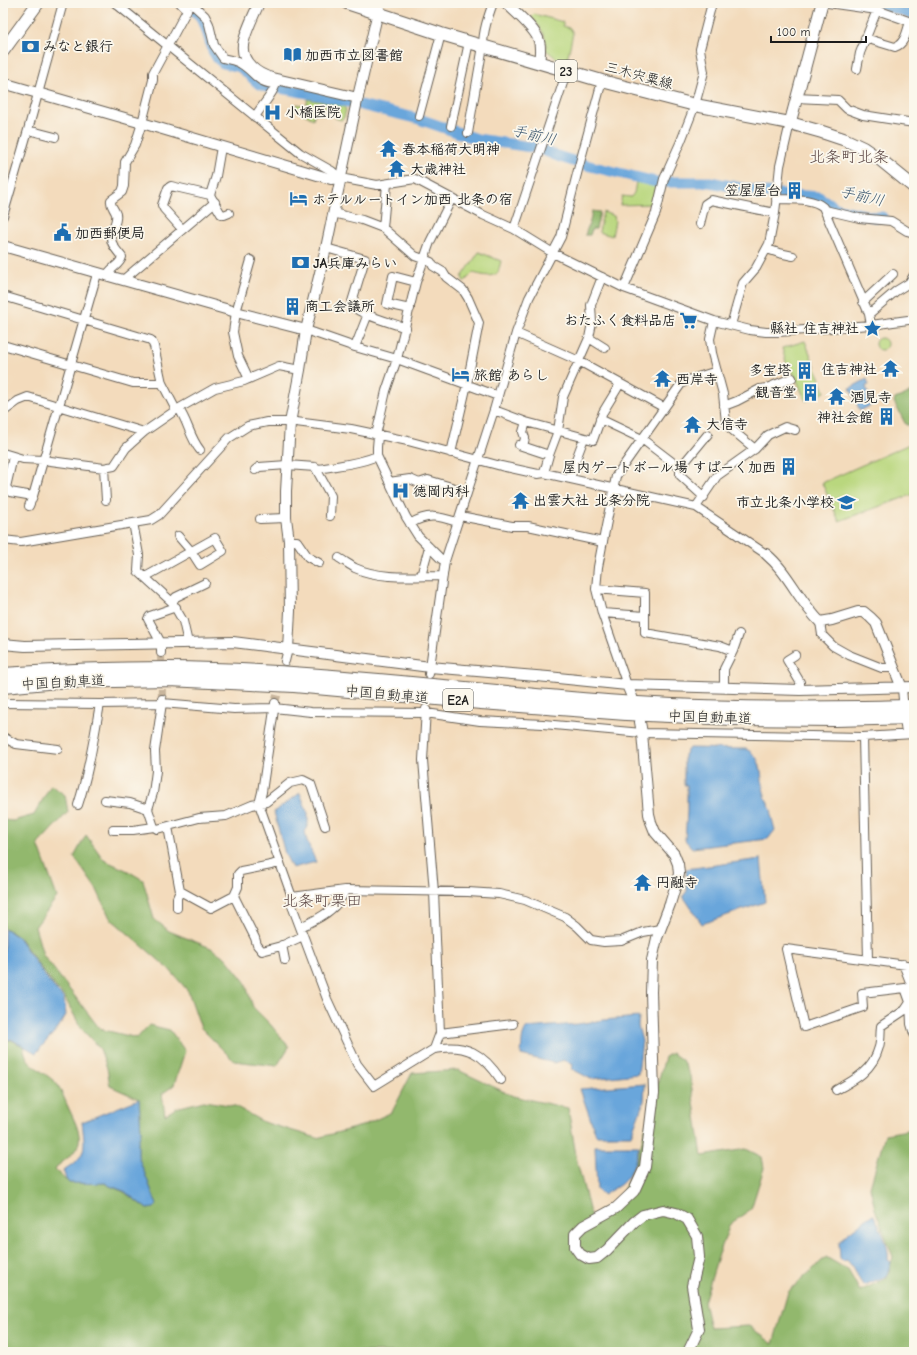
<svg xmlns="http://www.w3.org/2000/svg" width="917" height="1355" viewBox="0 0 917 1355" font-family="'Comic Neue','Klee One',sans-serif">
  <rect width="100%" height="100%" fill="#fbf7ec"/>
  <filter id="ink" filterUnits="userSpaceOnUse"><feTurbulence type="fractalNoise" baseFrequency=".025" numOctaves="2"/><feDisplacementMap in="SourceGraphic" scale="8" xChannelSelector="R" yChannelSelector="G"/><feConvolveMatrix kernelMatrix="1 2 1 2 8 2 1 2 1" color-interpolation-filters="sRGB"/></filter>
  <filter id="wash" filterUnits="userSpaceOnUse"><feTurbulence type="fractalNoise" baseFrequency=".012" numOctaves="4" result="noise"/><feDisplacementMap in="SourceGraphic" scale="16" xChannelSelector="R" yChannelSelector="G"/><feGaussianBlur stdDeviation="0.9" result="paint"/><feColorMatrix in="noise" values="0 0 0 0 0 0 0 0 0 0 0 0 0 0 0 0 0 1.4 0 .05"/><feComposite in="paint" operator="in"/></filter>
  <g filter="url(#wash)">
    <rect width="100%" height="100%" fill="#f3dbbc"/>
    <path fill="#b9d77e" stroke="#6a7a4d" d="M534,14L563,22V26L570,28L573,33L567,60L556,58L546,50C547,35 540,27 531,17Z
      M308,99L344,106L346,110L344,118L341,120L335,118L337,110L317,105L313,119L294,108L297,104L306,106Z
      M636,182L658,187L653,204L620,205L622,196L631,197L634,193Z
      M603,212L614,216L615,221L612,236L599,232Z
      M479,252L501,261L498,273C490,278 482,275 473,273L464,282L462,277Z
      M875 344a6 6 0 1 1 12 0a6 6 0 1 1-12 0Z
      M805,341L825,392L806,401L793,372L789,373L782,348Z
      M914,442V494L839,521L822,483Z"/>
    <path fill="#92b86d" stroke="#576a44" d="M592,211L600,212L596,229H592L590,235H585L590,221Z
      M914,391V422L909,425H906L894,402L895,399Z
      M51,785L65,795L68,812L38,844L57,897L35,927L43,955L100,1029L137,1038L149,1025L170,1030L185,1051L174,1085L162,1094L165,1115L176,1108L204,1101L235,1106L263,1122L317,1138L362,1126L392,1112L412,1073L458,1070L513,1096L568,1108L577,1161L591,1217L620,1197L635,1166L665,1057L672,1053L682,1060L690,1076L702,1156L746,1149L762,1157L764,1168L751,1209L730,1224L718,1257L704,1302L710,1328L749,1326L773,1344L788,1292L826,1257L848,1270L860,1291L887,1278L893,1257L875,1209L870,1187L885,1134L908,1130L914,1131V1352H3V1042L11,1040L23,1046C24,1050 25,1054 27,1058C31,1066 50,1076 57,1084C62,1091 65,1101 69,1109C84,1140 85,1146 56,1167L55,1170L69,1183C81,1183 93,1184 104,1183L110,1186L124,1192L147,1209L154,1208L157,1205L138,1156V1142L141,1132L139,1099L110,1086L107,1068L100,1049L81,1028L65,998L48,978L19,937L3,927V820L13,821L34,815Z
      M86,835L104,860L128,871L143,880L154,919L169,931L211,948L226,958L245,982L253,1007L270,1024L289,1047L277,1066L234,1061L201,1028L188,991L169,969L110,918L97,890L74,857Z"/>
    <path fill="#69a6db" stroke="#42617c" d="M867,379L869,385L866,386L871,405L860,411L850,388Z
      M689,748L746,749C764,758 760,775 764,792C765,799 770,806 772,813L771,815L775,830L768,839L692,848L685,840L687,812V785H684V755Z
      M300,793L308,813V824L305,831L307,841L316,862L292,868L285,854L274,812Z
      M761,859L765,902L702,924L683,896L687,891L686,869Z
      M4,928L18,937L47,979L64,999L66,1015L58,1028L36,1053L11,1039L3,1041Z
      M639,1017L638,1026L642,1041L638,1074L591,1079L572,1069L573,1064L564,1060L554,1063L521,1055C522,1045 521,1037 526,1028L578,1024L604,1020Z
      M645,1084L644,1101L631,1135H596L580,1089Z
      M139,1099L141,1132L138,1142V1156L157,1205L154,1208L147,1209L124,1191L110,1186L105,1183C93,1184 81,1183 69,1183L66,1179L63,1170C88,1156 85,1148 82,1122Z
      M595,1146H639C636,1159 632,1175 621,1184C616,1188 610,1190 604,1195L597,1190Z
      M873,1214C879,1226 890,1246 888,1260L891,1262L886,1277L863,1285C857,1277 854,1267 847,1260L843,1261L840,1258L839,1243L847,1234Z"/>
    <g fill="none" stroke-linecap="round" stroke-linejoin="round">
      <path stroke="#69a6db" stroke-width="11" d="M186,3L199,15L202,19L205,25L213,51L218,59L223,63L240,67L259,84L267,87L280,88L319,95L419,119L477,139L538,148L560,157L586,165L656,182H710L767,193L819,197L836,208L874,217H882
        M880,3L914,15"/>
    </g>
  </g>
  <g filter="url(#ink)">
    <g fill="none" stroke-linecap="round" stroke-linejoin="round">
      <path stroke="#c8b59c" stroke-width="8" stroke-dasharray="8 4" stroke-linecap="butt" d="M161,653L162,699
        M275,703L281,681"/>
      <defs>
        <path id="minor" d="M115,3L300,153L332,171L340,178L377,185L415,179L483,215L514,229L553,253L624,288L714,321L750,330L766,332H778L871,325L908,320H914
          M191,3L205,16L209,24L214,45L223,58C229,60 236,60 241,64C255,72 257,84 276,84C272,96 261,106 255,117
          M828,3L877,10L914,23
          M865,38L895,47C905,44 907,31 910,21
          M857,69L860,53L877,10
          M796,98L838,100L847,109L863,115L914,123
          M419,116L441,34
          M451,126L469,42
          M28,130L55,137
          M468,133L483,46C483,31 488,17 493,3
          M210,195L216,176L221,147
          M776,199C791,200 811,197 823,207L869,314L871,325
          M825,210L859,218L891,221L907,231L914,233
          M333,213L362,220L383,228L415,256L431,262L433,266L443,272L446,277L463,290L468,298L479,323L467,384L451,453
          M3,216L28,130L63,3
          M700,224L705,204L711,200L775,213
          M383,228L387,184
          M182,229L164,209L162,205L168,188L171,186L210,195L221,214L224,215L229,213
          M514,229L567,71
          M326,248L365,259L351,305C363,316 390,322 406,328
          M767,249L779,253L793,256
          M107,276C109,268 120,266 122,257C118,252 111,245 111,238C110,230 118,223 116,214C114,208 110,206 111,200L122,192L124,186L125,162L135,145L142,123L153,80V73L187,10L180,3
          M123,280L215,202
          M624,288L656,213L664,179L681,141L695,105L704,72L700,49L712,3
          M3,296L151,340L154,346L162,383L176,410
          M863,302L893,274
          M410,309L387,304L393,276L416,282
          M869,314L896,291L909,283L914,275
          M731,325L743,283L756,268L769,244L775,213L780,166L790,123
          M306,330L355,347L397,359L498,396
          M516,333L579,361L663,407
          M589,338L605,348
          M3,345L133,383H162
          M355,347L368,314
          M249,379L238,356L233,332L236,312L251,260
          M724,406L737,401L760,389L767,388L792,378
          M179,409C188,422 190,438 200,450
          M494,410L526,422L593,440L603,412L620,384
          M3,412L18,401L28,397L144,432
          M600,419L642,439L680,468V475L704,497
          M376,435L386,391L397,359L416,282L430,242L452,198
          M378,436L377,447V456L406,517L418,536L441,559L445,561
          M519,445L549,455
          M523,446L525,438L523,432L526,422
          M755,449L768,435L785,427L795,430
          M3,453L23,459L43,460L104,468L114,466L126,448L144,432L176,410L215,388L244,381L279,366L300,370
          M13,457L6,487L10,492L33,496
          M315,467L331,496L330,516
          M104,468L106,500
          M680,468L708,434
          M255,470L259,467L287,465L315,467L319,469C338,465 359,464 377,456
          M544,473L549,455L558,431L563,397L589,338L592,323L591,305L602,277
          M570,479L575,462L584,438
          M389,482L410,479L419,483L428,480L458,489
          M29,506L33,496L97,274
          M696,507L717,476L755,449L731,429L726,422L723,394L712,353L710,339L714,321
          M460,516L512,526H528L603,542
          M260,519L286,518
          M410,524C428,513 438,516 457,522
          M134,528L139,555L138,571L172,602L183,621L188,643
          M3,540L21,542L151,520L159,515L229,438L248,426L267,422H296L351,429L408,441L501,466L538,474L544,473L696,507L766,554
          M289,541H297L308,557L319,563
          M339,558C344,561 350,565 355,568C381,580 415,576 443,576
          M421,576L429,547
          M145,577L215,538L223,551L200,565L191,551L178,536
          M596,589L645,593V633L720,646L733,651
          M172,602L176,597L205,583
          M602,613L645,616
          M820,622L822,635L833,646L849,655L882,668H894
          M161,653V643L148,619L150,616L176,607
          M795,655L787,660L800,682V690
          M285,661L288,649
          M429,674L445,561L494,410L516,333L529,298L561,237L579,166L602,81
          M627,685L602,613L596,589L598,567L602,546L616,476L681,384L688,380L717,371
          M724,688V669L733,651L739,634
          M902,688L903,700
          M3,703L100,704L162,703L234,709L274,708L311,712L426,713L480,721L543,724L642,733L863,737L914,734
          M275,703L262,792L259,804L292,897L291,903L327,999L357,1064L374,1086L434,1049L440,1033L434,892L423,760L426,709
          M905,725L906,734
          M3,737L16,744L58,749
          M863,737L868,960
          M105,800L130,803L148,809
          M78,805C89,772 94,737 100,704
          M154,827L148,809L153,793L156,771L155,751L162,703V699
          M168,827L180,891L211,908L234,896L238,887V874L241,871L271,865L280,862
          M113,830H133L154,827L157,829L199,818L226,816L252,805L266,802L290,783L303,780L311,784L325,826
          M234,896L255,938L257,945L262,951L281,946L303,936
          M292,897L345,890L468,892L499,894L525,900L565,917L577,926L591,940L604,942L621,941L643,932L660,929
          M177,908V898L180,891
          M300,927C317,920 339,909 345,890
          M282,945L285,960
          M903,964L914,992
          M914,966L786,949L804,1027L863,1007L862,993L905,988L910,1002L911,1024L914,1034
          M440,1033L513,1024
          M434,1049C466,1043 483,1053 501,1080
          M836,1090C855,1080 873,1070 879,1047C881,1041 880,1033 881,1026L905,1010L911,1001"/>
        <path id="tertiary" d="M259,3C254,15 245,32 243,45C241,62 257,74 272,78L358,98
          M506,3C515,12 536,29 539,41C541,48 540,56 539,63
          M3,83L142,123L331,179L340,178
          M3,246L236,312L306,330
          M766,554C788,572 799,601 820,622L832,620L858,612H864L870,617L876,623L902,688
          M3,644L25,646L233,642L430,667L548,677L627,685L800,690L914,687
          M288,649L290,611L289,541L286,518V491L290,423L300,370L306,330L326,248L357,101L380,3
          M627,685L632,697
          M640,722L642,733L649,814L651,822L655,832L674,854L678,864L679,874L670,904L657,938L652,960L651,992L654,1093L645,1167L634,1191L616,1208L583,1226L575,1234V1247L580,1254L589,1259L597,1258L607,1250L634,1222L643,1215L663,1210L676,1213L687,1219L697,1236L699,1257L692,1286L699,1329L688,1352"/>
        <path id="secondary" d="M790,123L822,3"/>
        <path id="primary" d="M347,3L441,34L602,81L695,105L790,123L822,132L846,140L863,148L882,161L914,187
          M3,51L38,3"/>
        <path id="motorway" d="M3,675C58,671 113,669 168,669C319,670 470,692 621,703C718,710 816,709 914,707
          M3,686L58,681L169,679L294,685L481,702L626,713L733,718L835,719L914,717"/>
      </defs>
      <use href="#minor" stroke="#675f54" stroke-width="10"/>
      <use href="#tertiary" stroke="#675f54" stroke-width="12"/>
      <use href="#secondary" stroke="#675f54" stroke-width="13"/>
      <use href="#primary" stroke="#675f54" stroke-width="14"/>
      <use href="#motorway" stroke="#675f54" stroke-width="16"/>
      <use href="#minor" stroke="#fff" stroke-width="8"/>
      <use href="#tertiary" stroke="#fff" stroke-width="10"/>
      <use href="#secondary" stroke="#fff" stroke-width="11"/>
      <use href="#primary" stroke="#fff" stroke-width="12"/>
      <use href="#motorway" stroke="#fff" stroke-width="14"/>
    </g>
  </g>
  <defs>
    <symbol id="bank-bare" viewBox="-9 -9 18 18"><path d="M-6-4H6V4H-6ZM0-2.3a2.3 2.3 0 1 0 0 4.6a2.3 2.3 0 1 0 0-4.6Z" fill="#1f6fb2" stroke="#fbf7ec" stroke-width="2.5" paint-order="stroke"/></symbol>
    <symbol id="library-bare" viewBox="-9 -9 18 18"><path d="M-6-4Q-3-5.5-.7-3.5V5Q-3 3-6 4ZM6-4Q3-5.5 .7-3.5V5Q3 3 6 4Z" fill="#1f6fb2" stroke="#fbf7ec" stroke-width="2.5" paint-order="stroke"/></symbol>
    <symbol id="hospital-bare" viewBox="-9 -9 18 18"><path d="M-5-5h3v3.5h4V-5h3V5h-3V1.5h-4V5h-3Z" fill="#1f6fb2" stroke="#fbf7ec" stroke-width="2.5" paint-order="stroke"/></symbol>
    <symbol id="temple-bare" viewBox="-9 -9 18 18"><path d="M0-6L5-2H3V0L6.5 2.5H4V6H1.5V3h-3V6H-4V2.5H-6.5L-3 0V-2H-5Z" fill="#1f6fb2" stroke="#fbf7ec" stroke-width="2.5" paint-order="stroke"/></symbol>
    <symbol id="building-bare" viewBox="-9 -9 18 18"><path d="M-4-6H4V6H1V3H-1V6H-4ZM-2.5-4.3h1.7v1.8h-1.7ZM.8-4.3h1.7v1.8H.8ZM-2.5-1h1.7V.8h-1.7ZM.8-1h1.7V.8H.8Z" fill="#1f6fb2" stroke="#fbf7ec" stroke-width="2.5" paint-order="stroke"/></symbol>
    <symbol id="hotel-bare" viewBox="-9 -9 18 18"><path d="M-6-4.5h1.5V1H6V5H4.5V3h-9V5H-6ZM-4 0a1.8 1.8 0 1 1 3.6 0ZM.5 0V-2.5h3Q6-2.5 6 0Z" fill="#1f6fb2" stroke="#fbf7ec" stroke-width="2.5" paint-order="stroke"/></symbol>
    <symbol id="civic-bare" viewBox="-9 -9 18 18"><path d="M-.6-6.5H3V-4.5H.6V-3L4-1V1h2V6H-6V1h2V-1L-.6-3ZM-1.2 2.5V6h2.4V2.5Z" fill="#1f6fb2" stroke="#fbf7ec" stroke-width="2.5" paint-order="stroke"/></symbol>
    <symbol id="supermarket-bare" viewBox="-9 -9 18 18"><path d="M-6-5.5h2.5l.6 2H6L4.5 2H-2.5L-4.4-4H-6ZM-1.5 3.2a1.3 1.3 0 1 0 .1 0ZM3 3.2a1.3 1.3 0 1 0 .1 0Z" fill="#1f6fb2" stroke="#fbf7ec" stroke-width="2.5" paint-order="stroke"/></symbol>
    <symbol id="sight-bare" viewBox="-9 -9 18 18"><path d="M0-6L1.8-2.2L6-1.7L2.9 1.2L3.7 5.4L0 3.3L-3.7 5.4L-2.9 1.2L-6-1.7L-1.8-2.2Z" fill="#1f6fb2" stroke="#fbf7ec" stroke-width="2.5" paint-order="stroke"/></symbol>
    <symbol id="school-bare" viewBox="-9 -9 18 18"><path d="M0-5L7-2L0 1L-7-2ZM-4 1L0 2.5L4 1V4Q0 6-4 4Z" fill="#1f6fb2" stroke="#fbf7ec" stroke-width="2.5" paint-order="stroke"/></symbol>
  </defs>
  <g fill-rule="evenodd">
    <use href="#bank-bare" x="18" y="34" width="25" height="25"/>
    <use href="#library-bare" x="280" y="42" width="25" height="25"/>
    <use href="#hospital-bare" x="260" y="100" width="25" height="25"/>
    <use href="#temple-bare" x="376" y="136" width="25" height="25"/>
    <use href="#temple-bare" x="384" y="156" width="25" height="25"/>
    <use href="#building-bare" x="782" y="178" width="25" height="25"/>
    <use href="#hotel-bare" x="286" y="186" width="25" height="25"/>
    <use href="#civic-bare" x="50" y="220" width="25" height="25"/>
    <use href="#bank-bare" x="288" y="250" width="25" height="25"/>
    <use href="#building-bare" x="280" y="294" width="25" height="25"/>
    <use href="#supermarket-bare" x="676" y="308" width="25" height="25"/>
    <use href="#sight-bare" x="860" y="316" width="25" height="25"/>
    <use href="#temple-bare" x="878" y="356" width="25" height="25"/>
    <use href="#building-bare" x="792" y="358" width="25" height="25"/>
    <use href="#hotel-bare" x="448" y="362" width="25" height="25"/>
    <use href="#temple-bare" x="650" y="366" width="25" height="25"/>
    <use href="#building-bare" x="798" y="380" width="25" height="25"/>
    <use href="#temple-bare" x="824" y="384" width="25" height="25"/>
    <use href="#building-bare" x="874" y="404" width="25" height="25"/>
    <use href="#temple-bare" x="680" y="412" width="25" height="25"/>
    <use href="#building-bare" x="776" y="454" width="25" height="25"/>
    <use href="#hospital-bare" x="388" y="478" width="25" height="25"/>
    <use href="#temple-bare" x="508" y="488" width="25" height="25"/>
    <use href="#school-bare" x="834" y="490" width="25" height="25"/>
    <use href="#temple-bare" x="630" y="870" width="25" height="25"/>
  </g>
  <g text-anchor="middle" stroke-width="3.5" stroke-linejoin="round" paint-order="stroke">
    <g fill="#fbf7ec" stroke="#5f5e5a" stroke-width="1">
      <rect x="555" y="60" width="22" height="22" rx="3"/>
      <rect x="443" y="689" width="30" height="22" rx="3"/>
    </g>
    <g font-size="13" font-weight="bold" fill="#1c1c1c">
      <text x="566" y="76">23</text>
      <text x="458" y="705">E2A</text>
    </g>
    <g font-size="14" font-weight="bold" fill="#1c1c1c" stroke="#fbf7ec" text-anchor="start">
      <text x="43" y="51">みなと銀行</text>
      <text x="305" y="60">加西市立図書館</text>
      <text x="285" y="117">小橋医院</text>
      <text x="402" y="154">春本稲荷大明神</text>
      <text x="410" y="174">大歳神社</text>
      <text x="781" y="195" text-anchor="end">笠屋屋台</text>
      <text x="312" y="204">ホテルルートイン加西 北条の宿</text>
      <text x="75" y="238">加西郵便局</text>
      <text x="313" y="268">JA兵庫みらい</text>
      <text x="305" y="311">商工会議所</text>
      <text x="676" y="325" text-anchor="end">おたふく食料品店</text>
      <text x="859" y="333" text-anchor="end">縣社 住吉神社</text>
      <text x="877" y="374" text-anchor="end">住吉神社</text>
      <text x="791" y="375" text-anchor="end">多宝塔</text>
      <text x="474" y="380">旅館 あらし</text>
      <text x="676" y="384">西岸寺</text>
      <text x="797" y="397" text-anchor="end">観音堂</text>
      <text x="850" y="402">酒見寺</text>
      <text x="873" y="422" text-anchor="end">神社会館</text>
      <text x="706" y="429">大信寺</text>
      <text x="776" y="472" text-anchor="end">屋内ゲートボール場 すぱーく加西</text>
      <text x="413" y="496">徳岡内科</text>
      <text x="533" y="505">出雲大社 北条分院</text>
      <text x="834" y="507" text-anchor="end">市立北条小学校</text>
      <text x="656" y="887">円融寺</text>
    </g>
    <g font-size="14" fill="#1c1c1c" stroke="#fbf7ec">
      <text transform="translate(639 75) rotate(15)" y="5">三木宍粟線</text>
      <text transform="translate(63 682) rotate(-3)" y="5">中国自動車道</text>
      <text transform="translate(387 694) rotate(5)" y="5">中国自動車道</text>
      <text transform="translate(710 717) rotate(2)" y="5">中国自動車道</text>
    </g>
    <g font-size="15" font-style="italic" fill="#3f5a72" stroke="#fbf7ec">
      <text transform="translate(534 135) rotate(13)" y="5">手前川</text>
      <text transform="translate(862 196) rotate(13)" y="5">手前川</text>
    </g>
    <g font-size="16" fill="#604c4a" stroke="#fbf7ec">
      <text x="849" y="162">北条町北条</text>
      <text x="322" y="906">北条町栗田</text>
    </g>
  </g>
  <rect width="917" height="1355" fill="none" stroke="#fbf7ec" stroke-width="16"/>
  <path d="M771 36v6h95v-6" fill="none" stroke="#1c1c1c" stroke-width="2"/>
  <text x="777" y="36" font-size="12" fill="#1c1c1c" stroke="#fbf7ec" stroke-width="3" paint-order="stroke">100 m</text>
</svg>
